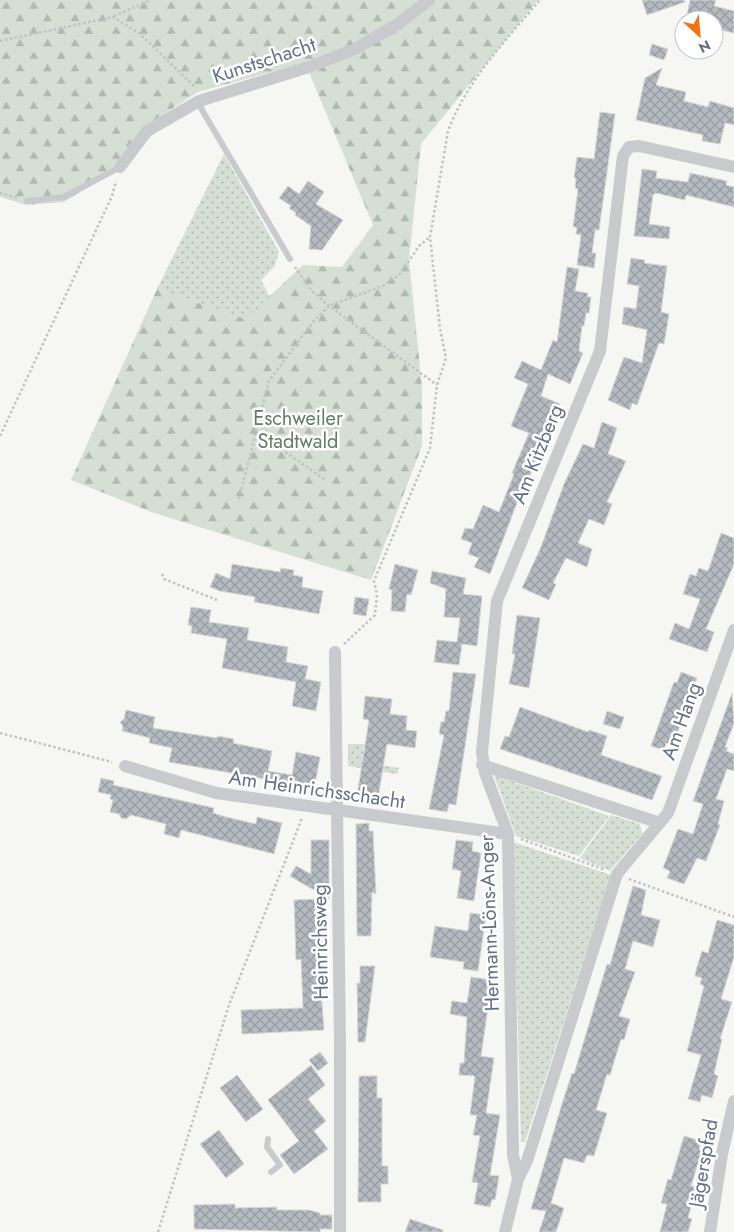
<svg xmlns="http://www.w3.org/2000/svg" width="734" height="1232" viewBox="0 0 734 1232" font-family="Jost,sans-serif">
  <defs>
    <pattern id="grass-dots" width="8" height="8" patternUnits="userSpaceOnUse" patternTransform="scale(1.25)"><rect width="8" height="8" fill="#d5dfd3"/><path d="M2 2h.1M6 6h.1" fill="none" stroke="#b0b9b1" stroke-width="1.8" stroke-linecap="round"/></pattern>
    <pattern id="forest-firs" width="22" height="20" patternUnits="userSpaceOnUse" patternTransform="scale(1.25)"><rect width="22" height="20" fill="#d5dfd3"/><path d="M5 1l3.5 6h-7zM16 11l3.5 6h-7z" fill="#b0b9b1"/></pattern>
    <pattern id="building-cross-hatch" width="8" height="8" patternUnits="userSpaceOnUse" patternTransform="scale(1.25)"><rect width="8" height="8" fill="#b4bac0"/><path d="M0 0l8 8M0 8l8-8" fill="none" stroke="#969ca2"/></pattern>
  </defs>
  <rect width="100%" height="100%" fill="#f6f6f2"/>
  <path fill="url(#grass-dots)" d="M224,154L279,252L275,266L261,280L270,297L245,320L157,289Z
    M348,744H364L362,762L399,768L397,774L348,766Z
    M494,775L609,816L579,856L516,836Z
    M611,815L640,824L642,834L610,871L580,858Z
    M513,842L611,875L525,1142H521Z"/>
  <path fill="url(#forest-firs)" d="M0,0H538L421,144L409,260L422,387V446L371,580L154,513L71,480L157,289L245,319L303,265L342,267L373,225L305,63L198,92L142,128L106,176L64,202L26,205L0,197Z"/>
  <path fill="url(#building-cross-hatch)" stroke="#d7d8d5" d="M642,0H684L685,2L647,15Z
    M690,0H716L714,6L734,11V33L717,29L719,20H686Z
    M652,44L668,49L664,60L649,55Z
    M662,68L656,85L686,92L684,101L708,107L710,101L734,108V125L725,123L720,144L702,141L703,135L636,120L645,78Z
    M600,112L615,114L599,230H595L592,253H596L594,268L577,265L581,235L576,234L577,227H573L578,189L575,188L576,178H574L577,157L594,159Z
    M642,169L657,171L656,178L688,182L690,173L727,181L726,185L734,187V207L686,195L685,200L656,193L653,195L649,224L670,227L669,239L634,236Z
    M308,181L324,192L316,204L343,220L322,250L309,249L311,226L295,215L296,213L289,208L291,206L279,198L288,186L299,194Z
    M631,258L645,260L644,263L667,266L661,312L669,314L664,344L659,343L637,405L632,403L630,410L608,400L624,357L642,363L647,330L622,324L624,307L636,309L639,286L627,284Z
    M567,267L579,269L575,291L588,293L587,297H591L589,313H586L584,326H582L579,351L583,353L570,384L548,374L541,396L560,404L528,480L526,479L490,574L474,567L479,558L468,554L472,543L461,539L465,528L473,529L483,505L499,512L514,474L512,473L529,433L511,426L528,384L514,378L522,361L541,370L553,340L557,342Z
    M602,422L617,428L608,454L626,461L607,502L612,504L604,525L589,519L578,543L592,549L587,567L566,558L553,583L556,584L549,600L522,588L541,547L564,484L583,444L594,448Z
    M721,533L734,538V564L706,629L714,632L707,652L669,639L675,623L689,629L700,599L683,594L690,574L696,576L699,568L708,571Z
    M232,564L280,572L281,568L294,570L293,575L303,577L302,587L323,591L319,614L254,602L255,597L220,591L210,587L216,573L230,579Z
    M395,564L418,570L411,595L407,594L405,612L391,611L392,590L389,589Z
    M432,571L466,578L463,594L482,596L477,646L462,644L459,665L434,662L437,640L457,642L460,618L444,617L446,589L430,583Z
    M355,597L369,599L366,616L353,614Z
    M191,607L211,610L209,622L249,628L247,640L288,647L286,662L308,666L305,679L321,682L316,711L292,706L296,682L222,668L227,639L191,633L192,626L188,625Z
    M517,615L540,618L529,688L509,684L515,654H512Z
    M453,672L476,674L456,805L449,804L447,812L429,809L444,735L439,734L441,722H444L446,711H449Z
    M681,672L697,678L673,745L666,743L664,750L651,746L674,682L677,683Z
    M732,693L734,723L725,747L728,748L726,751L734,754V771L727,769L716,799L724,801L718,824L720,825L706,861L697,858L684,884L667,878L670,871L663,868L678,829L693,834L703,804L693,801Z
    M365,696L392,699L390,714L407,716L406,730L417,731L415,748L387,744L378,798L357,795L369,720L363,719Z
    M520,707L588,732L589,730L607,736L601,755L662,776L652,800L500,749L505,736L509,737Z
    M126,710L155,717L153,728L217,738L218,736L234,739L233,743L272,751L268,771L292,775L296,752L320,757L314,789L291,784L290,789L264,784L265,779L169,762L172,748L149,743L150,738L122,731L123,726L120,722L124,719Z
    M607,711L624,717L620,729L603,724Z
    M101,778L114,781L113,785L214,808L213,813L226,817L256,824L257,817L282,823L274,854L181,830L179,838L164,834L166,824L131,815L126,819L121,818L119,814L110,812L113,800L110,799L111,795L98,792Z
    M369,823V831H373L376,894L372,892L371,936H357L356,824Z
    M311,840H329V899L290,876L296,866L311,874Z
    M456,840L473,842L472,851L481,853L474,901L457,898L461,871L452,869Z
    M633,886L646,890L641,915L660,920L653,947L633,941L625,969L635,972L619,1016L630,1019L624,1040L621,1039L610,1075L607,1074L596,1110L607,1113L594,1156L587,1155L584,1163L564,1158L551,1203L564,1208L556,1232H539L546,1211L531,1209L561,1107L572,1073L574,1074L607,964L610,965Z
    M322,899V958H324L325,976L320,977L324,1030L242,1034L241,1010L303,1008L301,959L296,960L294,900Z
    M470,913L486,915L478,971L463,969L464,962L430,957L435,926L468,931Z
    M717,920L734,925V957L721,999L732,1002L720,1039H722L714,1074L718,1076L712,1098L702,1095L700,1102L688,1099L701,1055L687,1051L704,986L700,984L702,978L695,976L696,970L702,951L708,953Z
    M360,966H375L365,1042H358L357,983H360Z
    M471,977L492,980L481,1056L494,1058L486,1113L500,1115L490,1175L499,1176L495,1200L492,1199L490,1207L474,1204L478,1183L472,1182L480,1136L473,1135L477,1115H470L475,1076L459,1075L460,1063H464L467,1017L450,1014L452,1001L467,1003Z
    M320,1052L328,1063L318,1071L309,1060Z
    M311,1065L325,1085L308,1099L326,1121L314,1131L328,1149L294,1174L280,1155L299,1141L268,1100Z
    M237,1075L263,1109L246,1122L220,1088Z
    M359,1076H377V1098H382V1166H388V1184H381V1202H358Z
    M219,1130L244,1164L226,1178L200,1144Z
    M684,1136L701,1141L699,1150H702L691,1186L696,1187L688,1218L692,1219L688,1232H660L667,1204L661,1203L668,1179L671,1180Z
    M235,1204V1208L277,1207V1210H309L320,1213V1215H332V1229H320V1232L194,1229V1205Z
    M410,1219L443,1230V1232H405Z"/>
  <g fill="none" stroke-linecap="round" stroke-linejoin="round">
    <path stroke="#c0c2c4" stroke-width="2.5" stroke-dasharray="2.5 2.5" stroke-linecap="butt" d="M114,16L151,0
      M0,41L113,17L139,33L196,88
      M0,193L18,198
      M295,267L312,291L329,306L437,385
      M258,423L284,451L324,479
      M0,436L112,196L116,181
      M239,499L269,381L313,322L329,306L385,285L400,274L419,246L430,237
      M162,574L164,579L217,600
      M344,644L375,615L377,595L374,581L430,448L437,385L446,358L440,329L430,237L448,131C467,80 506,40 540,0
      M0,733L112,762
      M521,839L605,870
      M629,879L734,917
      M158,1232L229,1005L302,818"/>
    <path stroke="#c8cace" stroke-width="6" d="M199,101L202,110L290,259
      M27,201L64,197L120,167
      M268,1139L267,1147L280,1165L271,1172"/>
    <path stroke="#c8cace" stroke-width="12" d="M120,167L147,131L199,101L309,67L355,49L398,24L429,0
      M335,652L340,1044V1232
      M482,765L660,823
      M125,766L216,793L508,834
      M518,1179L513,1155L508,834L485,773L482,752L497,601L600,351L623,156L629,147L639,146L734,167
      M505,1232L518,1179L527,1161L617,874L668,813L734,630
      M710,1232L722,1154L734,1101"/>
  </g>
  <g text-anchor="middle" stroke-width="5" stroke-linejoin="round" paint-order="stroke">
    <g font-size="20" fill="#627086" stroke="#fff">
      <text transform="translate(264 60) rotate(-18)" y="7">Kunstschacht</text>
      <text transform="translate(537 454) rotate(-68)" y="7">Am Kitzberg</text>
      <text transform="translate(681 721) rotate(-70)" y="7">Am Hang</text>
      <text transform="translate(317 789) rotate(8)" y="7">Am Heinrichsschacht</text>
      <text transform="translate(489 923) rotate(-92)" y="7">Hermann-Löns-Anger</text>
      <text transform="translate(320 942) rotate(-91)" y="7">Heinrichsweg</text>
      <text transform="translate(703 1163) rotate(-80)" y="7">Jägerspfad</text>
    </g>
    <g font-size="20" fill="#627d62" stroke="#fff">
      <text x="298" y="425">Eschweiler<tspan x="298" dy="23">Stadtwald</tspan></text>
    </g>
  </g>
  <g transform="translate(699 35) rotate(154)"><circle r="24" fill="#ffffff" stroke="#c0c6cf"/>
  <path d="M0-4L9 19L0 12L-9 19Z" fill="#f57114"/>
  <text y="-8" font-size="14" font-weight="bold" text-anchor="middle" fill="#627086">N</text>
  </g>
</svg>
